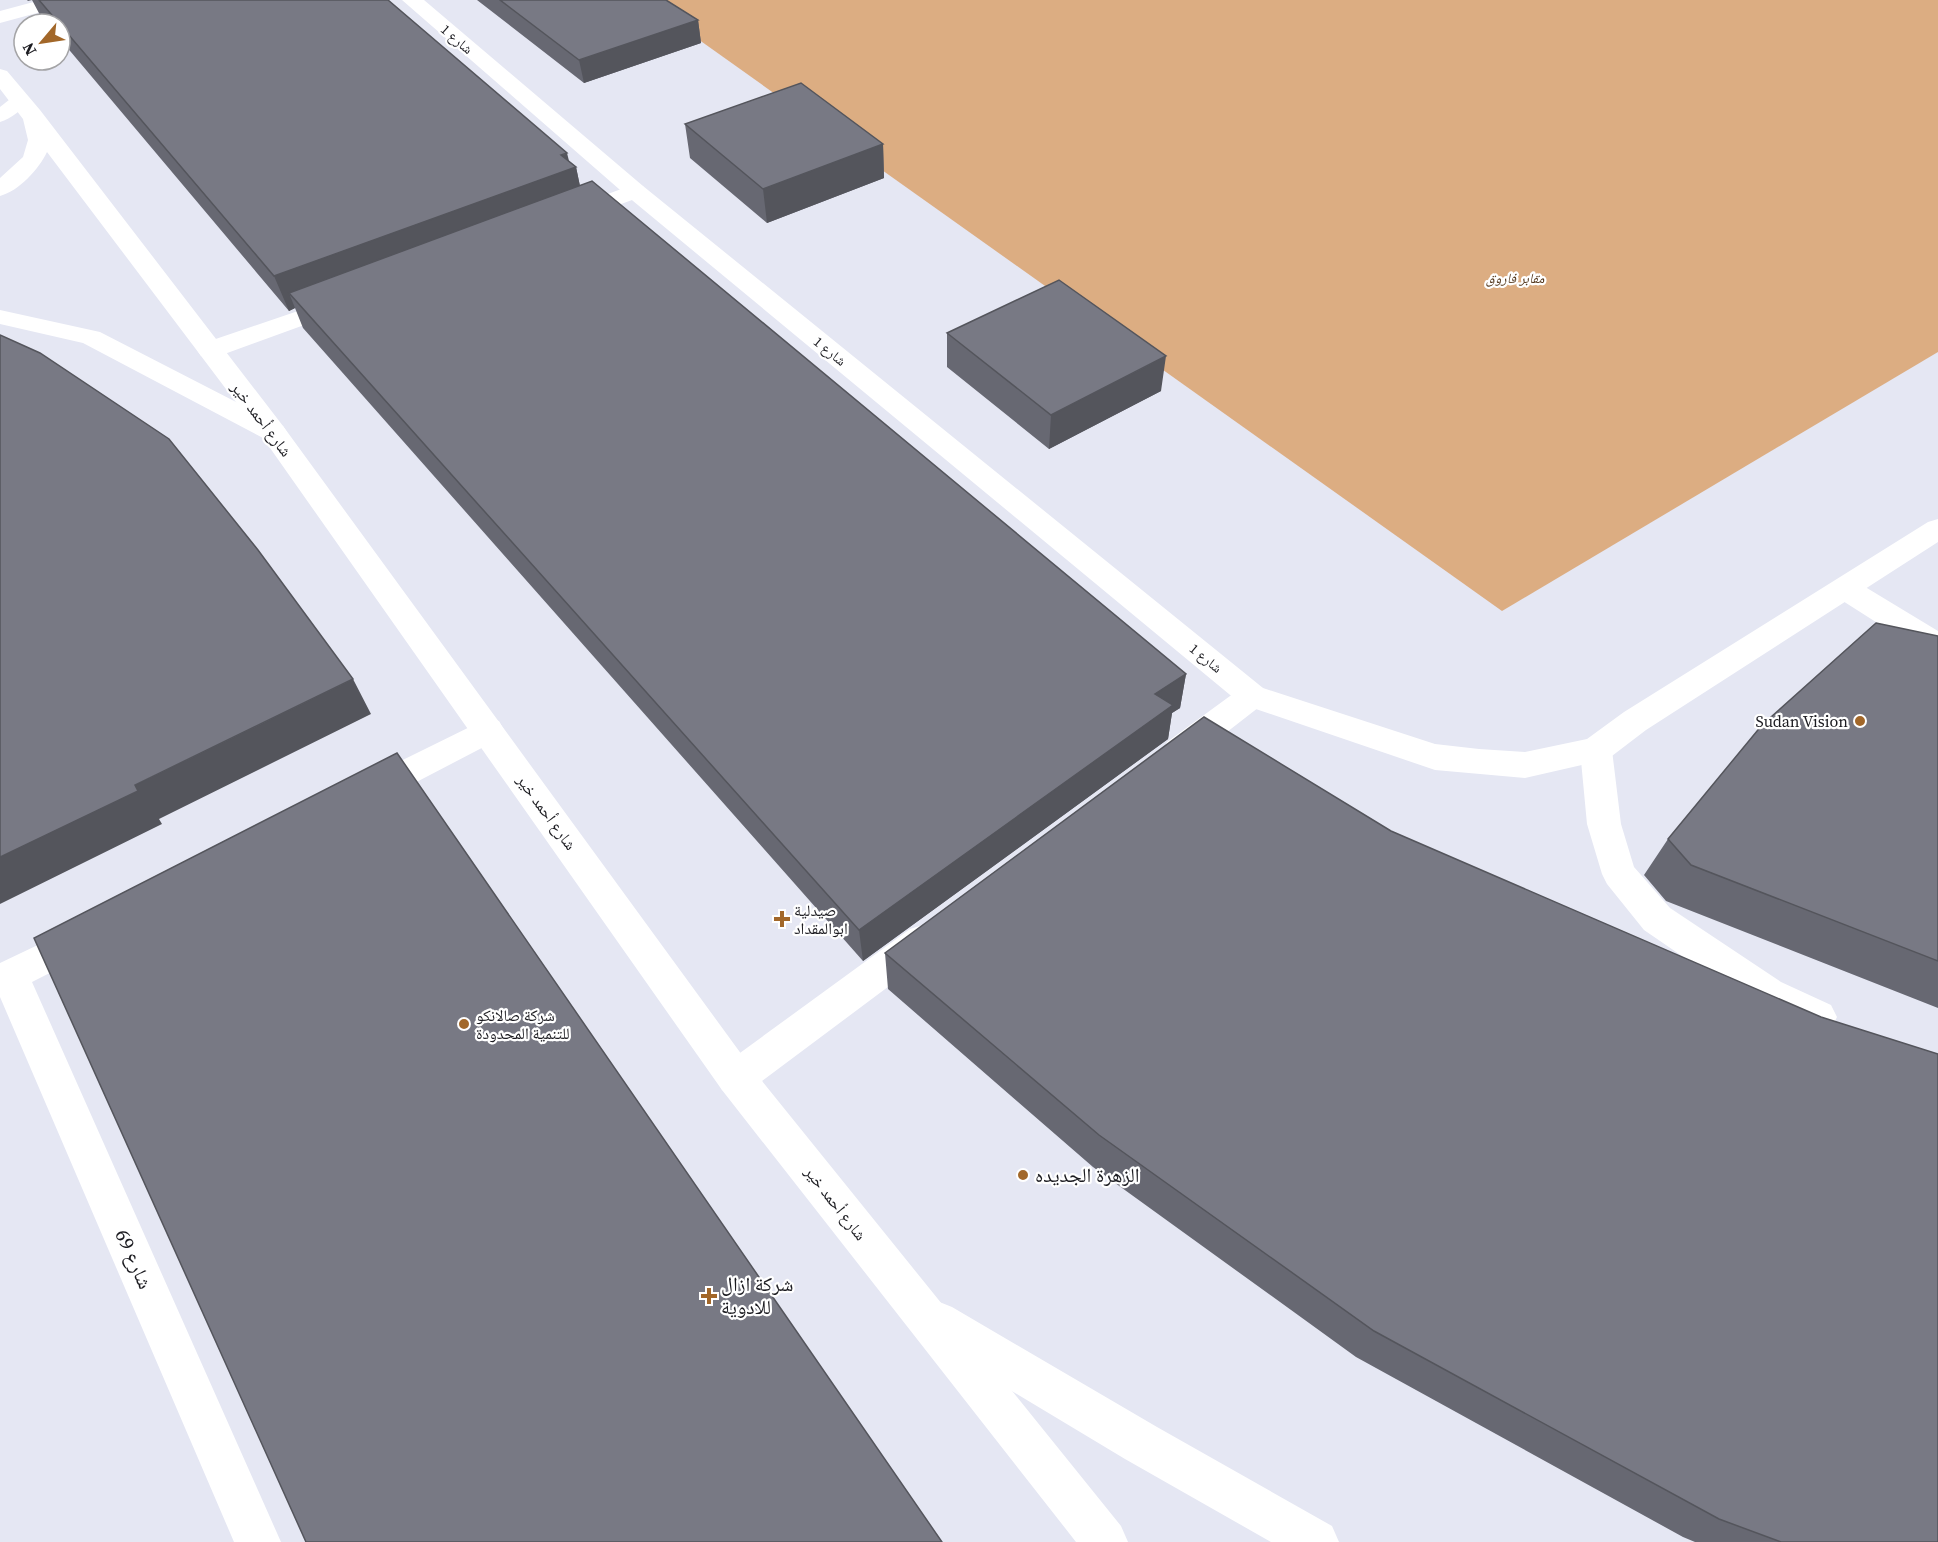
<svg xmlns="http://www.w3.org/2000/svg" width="1938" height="1542" viewBox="0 0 1938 1542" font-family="'Source Serif 4','Noto Naskh Arabic',serif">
  <rect width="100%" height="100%" fill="#e5e7f3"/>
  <path fill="#dcad82" d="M643,0H1938V352L1502,611Z"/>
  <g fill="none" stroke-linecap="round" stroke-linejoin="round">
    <path fill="#fff" fill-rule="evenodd" d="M20,95L26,96L29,100C23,109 11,119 0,122V107L14,96Z"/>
    <path fill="#fff" fill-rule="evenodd" d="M41,0H73L70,4L0,23V11Z
      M635,184L643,186L646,191L643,196L572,222L564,220L560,215L564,210Z
      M342,296L351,298L354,303L351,308L219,356L210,358L201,356L197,350L201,344Z
      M1846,578L1857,582L1938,631V654L1912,645L1835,596L1831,589L1835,582Z
      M1252,684L1263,688L1268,696L1263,704L1191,760L1179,764L1167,760L1163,751L1167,742L1241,688Z
      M488,718L499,721L504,730L499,739L382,800L370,804L358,800L353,791L358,782Z
      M1596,737L1608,741L1612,750L1621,824L1634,867L1670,908L1781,982L1831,1005L1837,1017L1831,1029L1818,1034L1755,1006L1644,930L1607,884L1602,874L1587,824L1580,750L1584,741Z
      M84,923L97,927L102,938L97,949L32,982L281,1542H234L0,997V963Z
      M923,925L936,929L941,940L936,951L750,1090L736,1096L722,1090L717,1078L722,1066L910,929Z"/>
    <path fill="#fff" fill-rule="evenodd" d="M402,0H424L643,186L1263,688L1435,744L1479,749L1525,752L1587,739L1624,712L1928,522L1938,519V542L1646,730L1608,759L1525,778L1435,770L1241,704L627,196Z
      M0,310L100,332L283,426L287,432L283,438L273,441L263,438L83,343L0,324Z
      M937,1301L952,1307L1157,1427L1332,1526L1339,1542H1271L1125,1459L922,1337L916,1322L922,1307Z"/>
    <path fill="#fff" fill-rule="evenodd" d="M0,69L7,71L40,110L283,426L750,1066L1121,1526L1128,1542H1076L722,1090L263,438L47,152C39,169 19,191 0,196V178L23,157L28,140L23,119L0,89Z"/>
  </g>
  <path fill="#676872" d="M27,0H388L576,167L580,186L1186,674L1180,708L1172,713L1168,739L863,961L303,328L295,308L289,311L60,39V24H47L40,15L32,0L28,1Z
    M477,0H666L698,20L701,43L584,83Z
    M685,124L883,144L884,178L767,223L690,158Z
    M947,333L1161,391L1049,449L947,367Z
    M1938,636V1008L1666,901L1644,875L1668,839Z
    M885,953L1938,1542H1695L1683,1537L1356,1357L1093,1167L888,989Z"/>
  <path fill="#54555c" d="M698,20L701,43L584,83L579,60Z
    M883,144L884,178L767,223L763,189Z
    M567,153L571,169L576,167L583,201L289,293L295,308L289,311L274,276Z
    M1166,356L1161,391L1049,449L1051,415Z
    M1186,674L1180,708L1172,713L1168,739L863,961L859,930L1155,694Z
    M353,679L371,714L159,819L162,824L0,904V857L135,785Z"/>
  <path fill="#787984" stroke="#54555c" stroke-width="1.5" d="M39,0H388L567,153L561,155L576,167L274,276Z
    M500,0H666L698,20L579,60Z
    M801,83L883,144L763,189L685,124Z
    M592,181L1186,674L1155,694L1173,705L859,930L289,293Z
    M1059,280L1166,356L1051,415L947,333Z
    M0,335L40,353L169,439L258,550L353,679L135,785L138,791L0,857Z
    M1876,623L1938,636V961L1691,865L1668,839L1762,725Z
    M1204,717L1391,831L1821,1017L1938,1054V1542H1781L1719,1519L1374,1331L1099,1135L885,953Z
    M397,753L942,1542H306L34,938Z"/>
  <g fill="#a26729" stroke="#fff" stroke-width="2">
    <circle cx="1860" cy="721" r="6"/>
    <path d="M779 910h6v6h6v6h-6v6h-6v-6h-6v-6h6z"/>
    <circle cx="464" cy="1024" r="6"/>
    <circle cx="1023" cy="1175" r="6"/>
    <path d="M706 1287h6v6h6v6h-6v6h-6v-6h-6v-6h6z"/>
  </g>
  <g text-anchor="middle" stroke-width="4.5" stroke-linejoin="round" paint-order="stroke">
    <g font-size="14" fill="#1b1b20" stroke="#fff">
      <text transform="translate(457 39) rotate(41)" y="5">شارع 1</text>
      <text transform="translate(830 351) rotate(39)" y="5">شارع 1</text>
      <text transform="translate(1206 658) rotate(39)" y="5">شارع 1</text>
    </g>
    <g font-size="14" font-style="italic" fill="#53371c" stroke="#fff">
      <text x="1515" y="283">مقابر فاروق</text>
    </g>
    <g font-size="16" fill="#1b1b20" stroke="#fff">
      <text transform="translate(262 419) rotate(53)" y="6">شارع أحمد خير</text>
      <text transform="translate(547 812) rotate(54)" y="6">شارع أحمد خير</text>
      <text transform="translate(836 1203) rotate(52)" y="6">شارع أحمد خير</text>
    </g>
    <g font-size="16" fill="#1b1b20" stroke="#fff" text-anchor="start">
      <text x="1848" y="727" text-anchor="end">Sudan Vision</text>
      <text x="794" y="916">صيدلية<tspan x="794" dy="18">ابوالمقداد</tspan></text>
      <text x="476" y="1021">شركة صالانكو<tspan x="476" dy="18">للتنمية المحدودة</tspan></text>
    </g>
    <g font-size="20" fill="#1b1b20" stroke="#fff" text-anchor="start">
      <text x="1035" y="1182">الزهرة الجديده</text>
      <text x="721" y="1291">شركة ازال<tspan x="721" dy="23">للادوية</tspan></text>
    </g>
    <g font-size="20" fill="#1b1b20" stroke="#fff">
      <text transform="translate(134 1259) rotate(66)" y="7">شارع 69</text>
    </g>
  </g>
  <g transform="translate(42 42) rotate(241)"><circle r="28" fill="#ffffff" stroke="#a4a4a6" stroke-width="1.5"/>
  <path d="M0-4.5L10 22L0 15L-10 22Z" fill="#a26729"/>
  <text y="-9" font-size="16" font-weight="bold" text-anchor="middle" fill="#1b1b20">N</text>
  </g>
</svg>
